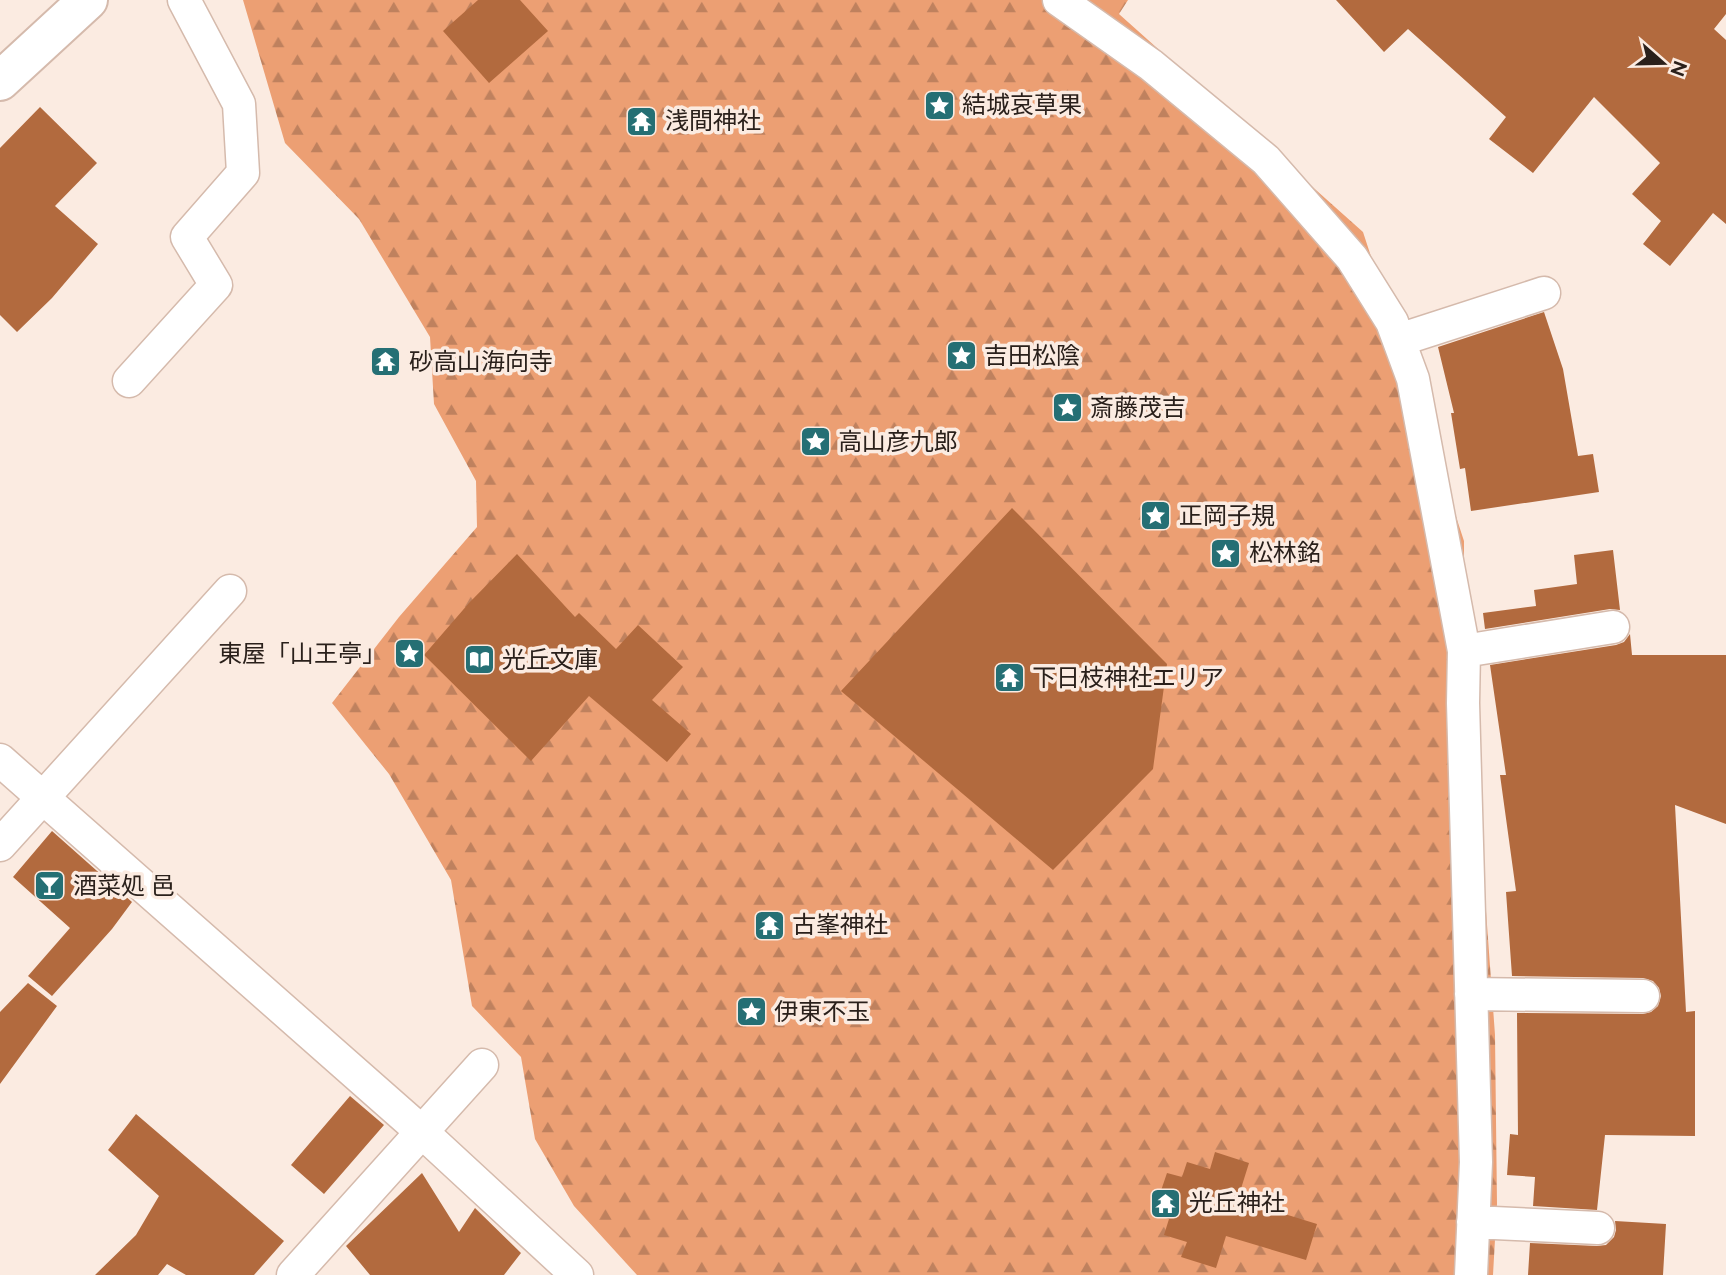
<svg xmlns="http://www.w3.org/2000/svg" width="1726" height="1275" viewBox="0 0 1726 1275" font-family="Raleway,'Noto Sans JP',sans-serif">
  <defs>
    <pattern id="forest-firs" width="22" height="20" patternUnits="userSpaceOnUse" patternTransform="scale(1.75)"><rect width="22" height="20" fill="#ec9f73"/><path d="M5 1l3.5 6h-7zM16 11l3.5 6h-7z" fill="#bf815e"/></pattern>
  </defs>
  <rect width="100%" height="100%" fill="#fbebe1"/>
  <path fill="url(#forest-firs)" d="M243,0H1128L1119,14L1363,232L1464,541V725L1485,897L1495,1035L1497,1204L1493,1275H637L574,1206L535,1139L521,1057L472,1006L451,880L389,774L332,703L399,617L477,527L476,481L434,404L430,337L359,219L285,143Z"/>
  <path fill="#b26a3e" d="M478,0H520L548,31L489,83L443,31Z
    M1336,0H1726V14L1714,29L1726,40V224L1713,213L1670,266L1643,244L1661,221L1632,194L1660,163L1594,97L1533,173L1489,139L1506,117L1408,29L1384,52Z
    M40,107L97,163L55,206L98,244L52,298L17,332L0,315V148Z
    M1544,312L1563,369L1578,456L1593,454L1599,492L1471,511L1465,468L1460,469L1451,413H1454L1438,347Z
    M1012,508L1167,664L1153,769L1053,870L841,691Z
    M1613,550L1620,610L1610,609L1485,629L1483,613L1536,606L1534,590L1577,584L1574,555Z
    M517,554L575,617L579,613L616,649L638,625L683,667L652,700L691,734L667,762L589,696L531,761L424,655L469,603Z
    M1630,634L1632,655H1726V824L1675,805L1686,1012L1695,1011V1136L1605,1135L1597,1210L1533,1206L1535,1177L1507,1175L1510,1134L1518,1135L1517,1013L1643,1014L1651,1012L1658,1006L1661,996L1659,988L1653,981L1643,978L1512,976L1506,892L1516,891L1500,775H1506L1490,665L1616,645L1624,642Z
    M52,831L132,902L112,929L52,996L28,976L70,928L13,877Z
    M28,983L57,1006L0,1084V1012Z
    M350,1096L384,1125L324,1194L291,1165Z
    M136,1114L284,1241L254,1275H186L167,1264L158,1275H95L136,1235L159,1196L108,1150Z
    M1215,1152L1249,1163L1239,1195L1263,1203L1262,1207L1317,1224L1306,1260L1226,1236L1216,1268L1181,1257L1187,1242L1164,1235L1169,1219L1153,1214L1167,1173L1182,1177L1187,1162L1210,1169Z
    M422,1173L459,1232L475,1208L521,1253L504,1275H370L346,1246Z
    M1615,1221L1666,1224L1663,1275H1528L1530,1243L1597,1246L1606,1245L1614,1237L1616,1230Z"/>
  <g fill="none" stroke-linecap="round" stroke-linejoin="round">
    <defs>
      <path id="street" d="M1059,0L1151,65L1266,160L1352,258L1392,322L1413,379L1464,651L1463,703L1476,1162L1471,1275
        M1399,340L1544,293
        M129,381L216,285L187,237L243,173L239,104L184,0
        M1464,651L1613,627
        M0,760L422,1132L577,1275
        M0,845L230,591
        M1471,994L1643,996
        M1473,1222L1598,1228
        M293,1275L482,1065"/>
      <path id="secondary" d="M0,81L88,0"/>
    </defs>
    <use href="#street" stroke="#d5baac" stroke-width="35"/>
    <use href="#secondary" stroke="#d5baac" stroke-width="42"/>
    <use href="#street" stroke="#fff" stroke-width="32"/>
    <use href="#secondary" stroke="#fff" stroke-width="38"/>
  </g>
  <defs>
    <symbol id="sight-square" viewBox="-11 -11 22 22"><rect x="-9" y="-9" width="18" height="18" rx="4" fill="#256f74" stroke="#fbebe1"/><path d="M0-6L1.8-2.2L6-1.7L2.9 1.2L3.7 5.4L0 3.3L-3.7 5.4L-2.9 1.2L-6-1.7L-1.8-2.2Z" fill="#fff"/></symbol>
    <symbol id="temple-square" viewBox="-11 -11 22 22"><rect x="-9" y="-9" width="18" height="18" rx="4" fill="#256f74" stroke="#fbebe1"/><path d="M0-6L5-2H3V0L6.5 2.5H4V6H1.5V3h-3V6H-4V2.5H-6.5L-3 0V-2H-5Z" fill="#fff"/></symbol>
    <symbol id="library-square" viewBox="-11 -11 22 22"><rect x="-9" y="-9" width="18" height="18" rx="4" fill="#256f74" stroke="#fbebe1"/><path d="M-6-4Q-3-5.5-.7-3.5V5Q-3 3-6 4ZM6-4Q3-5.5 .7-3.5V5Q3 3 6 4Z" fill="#fff"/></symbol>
    <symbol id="bar-square" viewBox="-11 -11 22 22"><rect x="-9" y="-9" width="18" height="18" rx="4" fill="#256f74" stroke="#fbebe1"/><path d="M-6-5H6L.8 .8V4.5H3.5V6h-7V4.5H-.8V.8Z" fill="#fff"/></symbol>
  </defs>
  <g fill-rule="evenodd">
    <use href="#sight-square" x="922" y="88" width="35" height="35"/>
    <use href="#temple-square" x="624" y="104" width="35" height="35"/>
    <use href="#sight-square" x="944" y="338" width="35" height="35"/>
    <use href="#temple-square" x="368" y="344" width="35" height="35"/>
    <use href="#sight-square" x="1050" y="390" width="35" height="35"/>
    <use href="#sight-square" x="798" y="424" width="35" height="35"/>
    <use href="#sight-square" x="1138" y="498" width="35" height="35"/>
    <use href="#sight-square" x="1208" y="536" width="35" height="35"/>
    <use href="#sight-square" x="392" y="636" width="35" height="35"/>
    <use href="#library-square" x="462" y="642" width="35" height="35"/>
    <use href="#temple-square" x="992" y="660" width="35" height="35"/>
    <use href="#bar-square" x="32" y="868" width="35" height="35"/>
    <use href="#temple-square" x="752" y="908" width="35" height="35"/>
    <use href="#sight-square" x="734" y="994" width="35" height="35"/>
    <use href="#temple-square" x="1148" y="1186" width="35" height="35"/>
  </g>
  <g text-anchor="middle" stroke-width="7" stroke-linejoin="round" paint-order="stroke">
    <g font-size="24" fill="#2a201b" stroke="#fbebe1" text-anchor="start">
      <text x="962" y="113">結城哀草果</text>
      <text x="665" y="129">浅間神社</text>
      <text x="984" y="364">吉田松陰</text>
      <text x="409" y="370">砂高山海向寺</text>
      <text x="1090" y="416">斎藤茂吉</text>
      <text x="838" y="450">高山彦九郎</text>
      <text x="1179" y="524">正岡子規</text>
      <text x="1249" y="561">松林銘</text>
      <text x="386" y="662" text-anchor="end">東屋「山王亭」</text>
      <text x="502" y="668">光丘文庫</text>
      <text x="1032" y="686">下日枝神社エリア</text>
      <text x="73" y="894">酒菜処 邑</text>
      <text x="792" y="933">古峯神社</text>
      <text x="774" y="1020">伊東不玉</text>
      <text x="1189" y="1211">光丘神社</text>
    </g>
  </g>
  <g transform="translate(1663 63) rotate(110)" stroke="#fbebe1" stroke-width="5" paint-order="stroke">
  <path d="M0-5L12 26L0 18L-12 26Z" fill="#2a201b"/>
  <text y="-10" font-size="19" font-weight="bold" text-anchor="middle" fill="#2a201b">N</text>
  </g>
</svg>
